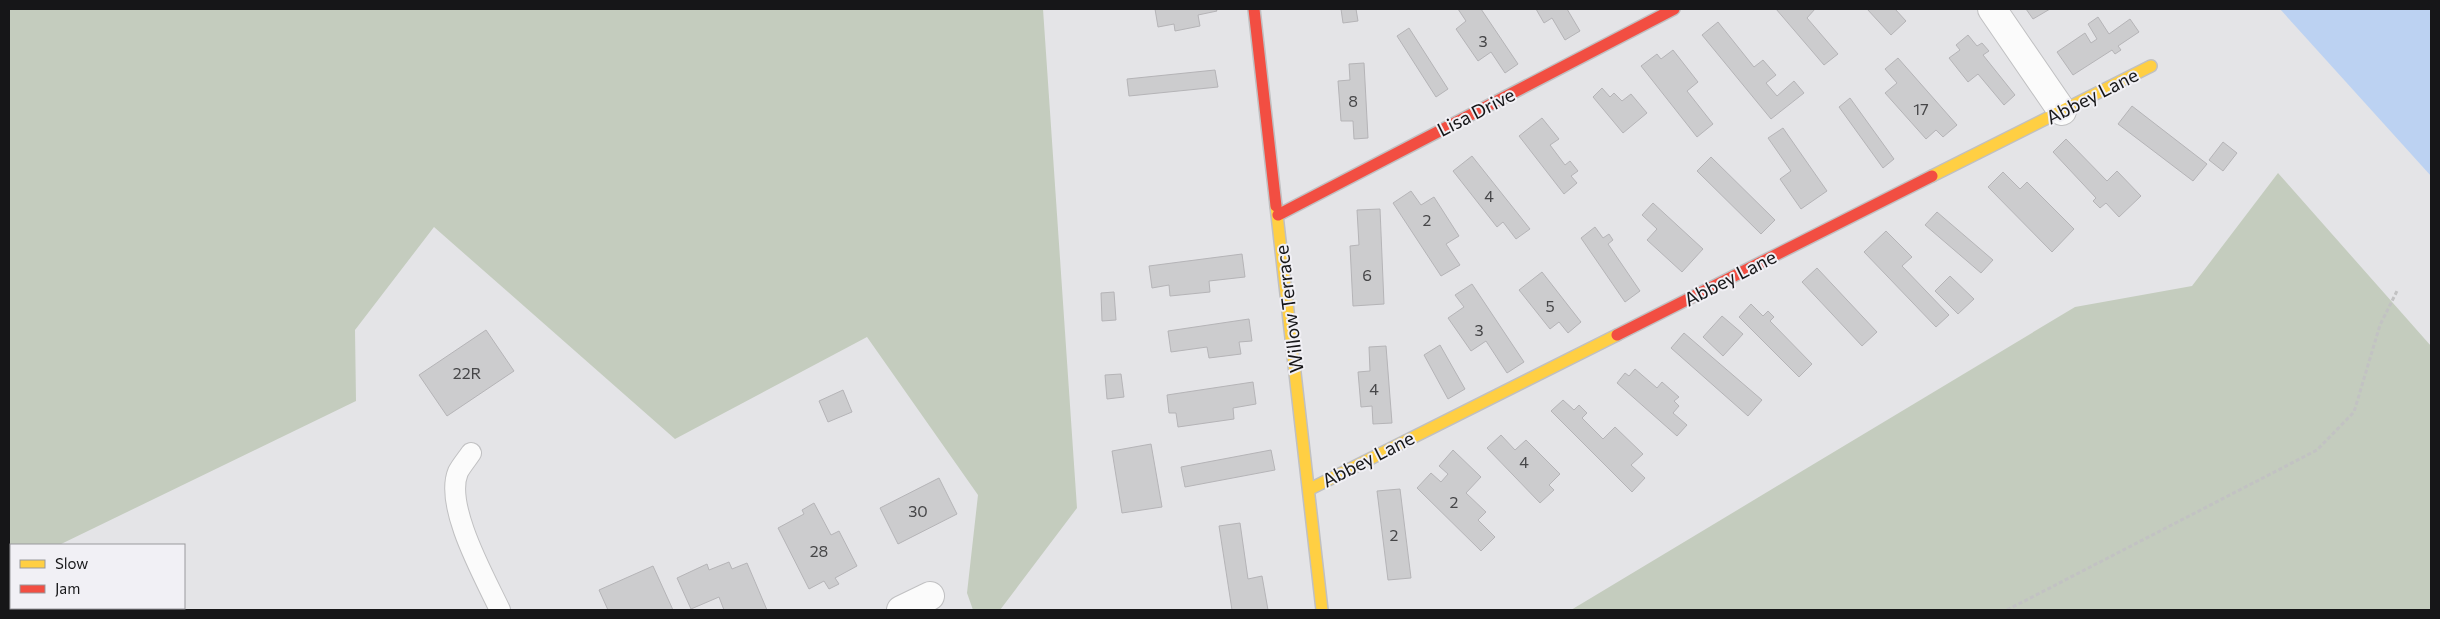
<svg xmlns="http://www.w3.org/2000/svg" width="2440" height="619" viewBox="0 0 2440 619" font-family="Commissioner,sans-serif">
  <rect width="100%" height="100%" fill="#e4e4e7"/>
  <path fill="#c4ccbe" d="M9,9H1043L1077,508L1000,610H973L967,593L978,495L867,337L675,439L434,227L355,330L356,401L59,545H11V569L9,570Z
    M2278,173L2431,346V610H1571L2075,307L2192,286Z"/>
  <path fill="#bcd2f2" d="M2280,9H2431V176Z"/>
  <path fill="#ccccce" stroke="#b5b4b7" d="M1155,9H1216L1217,11L1198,15L1200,26L1175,31L1174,24L1158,27Z
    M1341,9H1356L1358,21L1343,23Z
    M1458,9H1481L1518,64L1505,73L1491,52L1478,61L1456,29L1466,21Z
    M1536,9H1567L1580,31L1565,40L1552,18L1544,23Z
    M1776,9H1815L1807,18L1838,54L1824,65Z
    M1867,9H1895L1906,21L1891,35Z
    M2026,9H2050L2033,19Z
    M2098,17L2109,34L2130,19L2139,32L2118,46L2121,50L2115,54L2112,50L2073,75L2057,52L2085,33L2091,43L2097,39L2088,24Z
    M1718,22L1754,67L1763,60L1776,75L1766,83L1777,96L1794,81L1804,93L1771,119L1702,35Z
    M1409,28L1448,89L1436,97L1397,36Z
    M1968,35L1977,46L1982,43L1989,51L1983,55L2015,95L2004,105L1978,74L1968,82L1949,58L1960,50L1956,45Z
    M1673,50L1698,82L1687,91L1713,124L1697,137L1641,66L1657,54L1661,59Z
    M1898,58L1957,125L1943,137L1936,130L1926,139L1885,93L1897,83L1885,69Z
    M1364,63L1368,138L1354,139L1353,121H1341L1338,81L1350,80L1349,64Z
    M1215,70L1218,87L1129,96L1127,79Z
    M1602,88L1610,97L1614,93L1622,101L1631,94L1647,113L1623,133L1593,97Z
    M1850,98L1894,159L1883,168L1839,107Z
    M2132,106L2207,164L2193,181L2118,124Z
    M1542,118L1559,139L1550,145L1565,165L1570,161L1578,171L1571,176L1577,183L1564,194L1519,136Z
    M1783,128L1827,191L1801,209L1780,179L1791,171L1768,138Z
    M2066,139L2107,181L2117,171L2141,196L2119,217L2106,203L2100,208L2093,201L2096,198L2053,152Z
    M2223,142L2237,153L2223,171L2209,160Z
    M1472,156L1530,229L1516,239L1503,222L1497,227L1453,171Z
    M1711,157L1775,220L1761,234L1697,171Z
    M2003,172L2020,189L2027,182L2074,229L2052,252L1988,187Z
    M1411,191L1421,205L1434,197L1459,236L1446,244L1460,265L1441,276L1393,203Z
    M1653,203L1703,249L1682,272L1647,240L1657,229L1642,215Z
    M1380,209L1384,304L1353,306L1350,246L1359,245L1357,210Z
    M1937,212L1993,260L1981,273L1925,225Z
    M1595,227L1603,238L1609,234L1613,240L1608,244L1640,291L1625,302L1581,238Z
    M1886,231L1912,257L1902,266L1949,315L1936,327L1864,252Z
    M1242,254L1245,277L1209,281L1210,292L1170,296L1169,285L1152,288L1149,266Z
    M1817,268L1877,332L1862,346L1802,282Z
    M1542,272L1581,322L1568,333L1559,322L1550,329L1519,290Z
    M1950,276L1974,299L1958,314L1935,291Z
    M1472,284L1524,362L1507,373L1486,341L1471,351L1448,318L1464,307L1455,295Z
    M1114,292L1116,320L1102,321L1101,293Z
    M1751,304L1763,316L1768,311L1774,317L1770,321L1812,364L1799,377L1739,317Z
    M1722,316L1743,334L1723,356L1703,337Z
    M1249,319L1252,341L1239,342L1241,354L1209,358L1207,347L1171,352L1168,331Z
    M486,330L514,371L447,416L419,375Z
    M1684,333L1762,400L1748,416L1671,348Z
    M1440,345L1465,389L1448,399L1424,355Z
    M1386,346L1392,423L1373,424L1372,406L1361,407L1358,372L1370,371L1369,347Z
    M1635,369L1657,388L1662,382L1679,397L1674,401L1679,406L1673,413L1687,425L1677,436L1617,383L1625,373L1629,376Z
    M1121,374L1124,397L1107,399L1105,375Z
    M1253,382L1256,404L1233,408L1234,419L1178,427L1176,413H1169L1167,395Z
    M843,390L852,412L828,422L819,401Z
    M1563,400L1574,410L1579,405L1587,413L1582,418L1603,439L1615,427L1643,454L1631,465L1645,478L1632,492L1551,411Z
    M1501,435L1515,450L1526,440L1560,474L1549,485L1554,490L1540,503L1487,448Z
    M1151,444L1162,507L1122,513L1112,451Z
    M1271,450L1275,470L1185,487L1181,467Z
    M1453,450L1481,477L1466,493L1486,512L1478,520L1495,537L1481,551L1417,488L1431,473L1441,482L1448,474L1439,466Z
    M939,478L957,514L898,544L880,508Z
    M1400,489L1411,578L1388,580L1377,491Z
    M814,503L831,535L839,531L857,566L835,578L839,584L829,589L824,581L809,589L778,528L804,514L802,510Z
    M1240,523L1248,579L1262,576L1268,610H1232L1219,526Z
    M729,562L732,569L747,563L767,610H724L719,597L691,609L677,578L707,564L709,570Z
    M653,566L673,610H608L599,590Z"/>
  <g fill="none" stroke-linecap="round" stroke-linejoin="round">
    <defs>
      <path id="lane" d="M471,453C467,459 461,466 458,472C444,506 485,578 500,610"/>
      <path id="street" d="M1992,9L2062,111
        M901,610L930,596"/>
      <path id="slow" d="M1932,176L2151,66
        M1276,206L1322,610
        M1310,489L1617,335"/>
      <path id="jam" d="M1254,9L1276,206
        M1278,215L1674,9
        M1617,335L1932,176"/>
    </defs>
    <use href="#lane" stroke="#c0c0c2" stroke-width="22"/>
    <use href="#street" stroke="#c0c0c2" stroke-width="30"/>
    <use href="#slow" stroke="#c0c0c2" stroke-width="14"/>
    <use href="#jam" stroke="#c0c0c2" stroke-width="14"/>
    <path stroke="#c2c2c3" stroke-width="3" stroke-dasharray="4 2.5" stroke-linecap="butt" d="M2007,610L2317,450L2354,412L2380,325L2397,291"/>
    <use href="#lane" stroke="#fbfbfb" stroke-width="20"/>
    <use href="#street" stroke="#fbfbfb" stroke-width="28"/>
    <use href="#slow" stroke="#ffcf43" stroke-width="11"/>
    <use href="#jam" stroke="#f24e42" stroke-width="11"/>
  </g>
  <g text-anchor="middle" stroke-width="4" stroke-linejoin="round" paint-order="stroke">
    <g font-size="16" fill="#464648">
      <text x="1483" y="47">3</text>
      <text x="1353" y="107">8</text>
      <text x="1921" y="115">17</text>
      <text x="1489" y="202">4</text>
      <text x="1427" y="226">2</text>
      <text x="1367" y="281">6</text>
      <text x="1550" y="312">5</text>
      <text x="1479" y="336">3</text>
      <text x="467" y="379">22R</text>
      <text x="1374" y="395">4</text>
      <text x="1524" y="468">4</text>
      <text x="1454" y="508">2</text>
      <text x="918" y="517">30</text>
      <text x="1394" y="541">2</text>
      <text x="819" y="557">28</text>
    </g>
    <g font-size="19" fill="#161618" stroke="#f1f0f5">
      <text transform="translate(2092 96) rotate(-27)" y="7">Abbey Lane</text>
      <text transform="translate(1476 112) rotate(-27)" y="7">Lisa Drive</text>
      <text transform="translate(1730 278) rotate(-27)" y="7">Abbey Lane</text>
      <text transform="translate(1289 309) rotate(-97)" y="7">Willow Terrace</text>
      <text transform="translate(1368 459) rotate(-27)" y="7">Abbey Lane</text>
    </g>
  </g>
  <rect width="2440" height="619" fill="none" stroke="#161618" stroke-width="20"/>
  <rect x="10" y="544" width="175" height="65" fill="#f1f0f5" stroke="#99999d"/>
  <rect x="20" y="560" width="25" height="8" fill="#ffcf43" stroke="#99999d"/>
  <text x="55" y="569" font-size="15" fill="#161618">Slow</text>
  <rect x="20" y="585" width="25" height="8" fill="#f24e42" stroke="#99999d"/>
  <text x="55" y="594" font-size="15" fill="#161618">Jam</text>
</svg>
